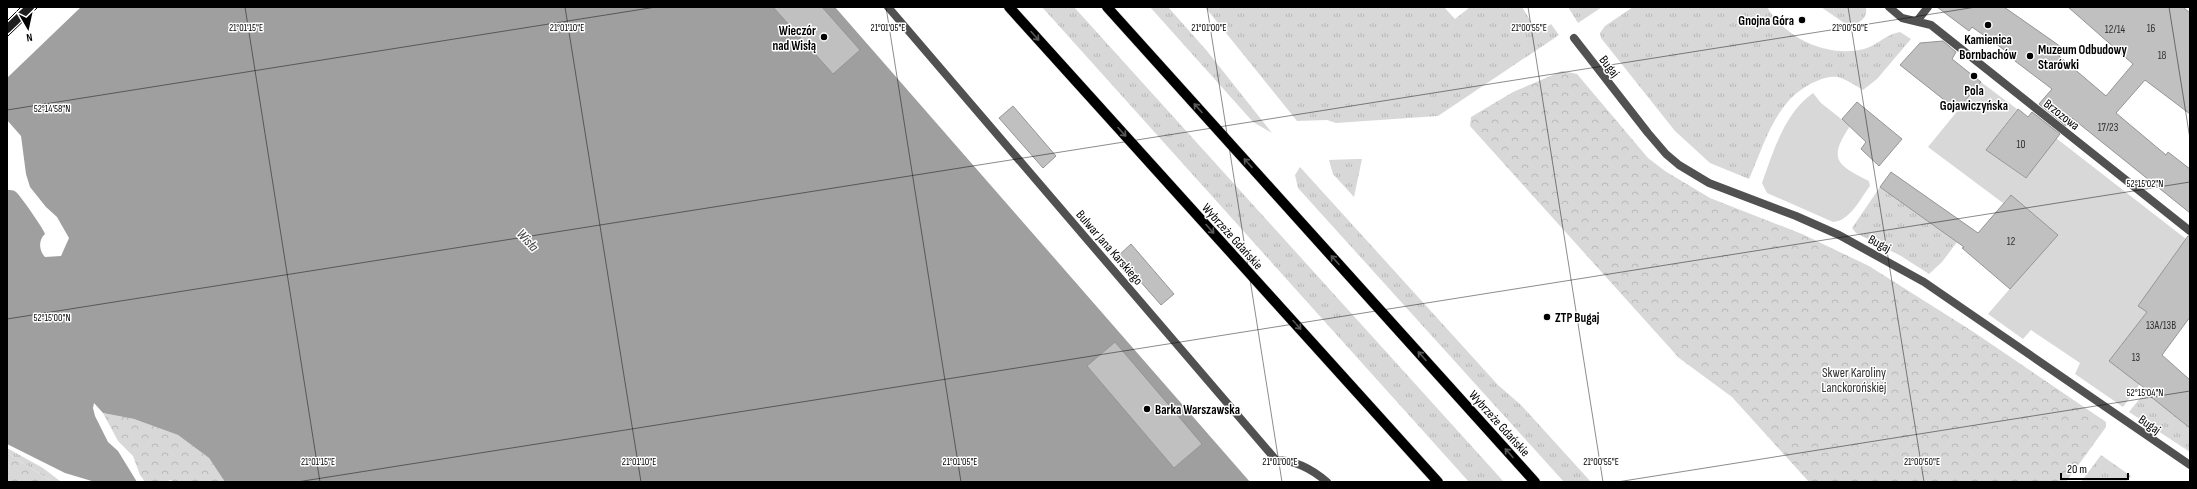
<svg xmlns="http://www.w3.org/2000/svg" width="2197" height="489" viewBox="0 0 2197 489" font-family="'Sofia Sans Condensed',sans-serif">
  <defs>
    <pattern id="grass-tufts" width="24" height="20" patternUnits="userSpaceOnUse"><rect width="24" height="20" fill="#d8d8d8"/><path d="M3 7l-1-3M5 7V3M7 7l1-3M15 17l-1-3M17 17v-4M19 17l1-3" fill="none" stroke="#b8b8b8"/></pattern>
    <pattern id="forest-crowns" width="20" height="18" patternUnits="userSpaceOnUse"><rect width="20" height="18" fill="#d8d8d8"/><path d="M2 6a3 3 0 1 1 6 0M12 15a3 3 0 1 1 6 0" fill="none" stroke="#b8b8b8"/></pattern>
  </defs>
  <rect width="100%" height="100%" fill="#fff"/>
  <path fill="url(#grass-tufts)" d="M1042,7H1074L1504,482H1469Z
    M1150,7H1168L1207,51L1272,133L1253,122Z
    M1205,7H1444L1455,19L1470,7H1522L1538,33L1551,24L1559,35L1438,116L1336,123L1327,120L1297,121Z
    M1568,7H1602L1578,23Z
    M1633,7H1767C1786,39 1828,58 1864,49C1878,45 1886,34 1900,32L1911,39L1877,79L1863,90C1855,85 1847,80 1838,77C1831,76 1823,78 1817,81C1776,97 1765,143 1749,179L1710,163L1675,131L1601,38L1600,33L1605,26Z
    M1821,7H1866C1868,20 1858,24 1847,25Z
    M1356,159H1362L1354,197L1333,174L1329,160Z
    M1300,167L1498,385L1521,405L1591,482H1564L1298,188L1295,175Z
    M1880,187L1957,242L1942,262L1929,274L1901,256L1856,233L1852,228Z
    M2145,392L2190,428V452L2129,412Z
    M7,448L43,468L60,481L67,482H53L7,453Z
    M2101,455L2131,476L2126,482H2081Z"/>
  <path fill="url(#forest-crowns)" d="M1562,71L1577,74L1648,158L1665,171L1710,198L1802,234L1869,266L1972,331L2106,422V427L2066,482H1809L1732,397L1679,358L1470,126L1471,117L1513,92Z
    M103,413L134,419L178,435L209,458L225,482H178L169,480V482H145L140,475L133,456L118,441Z
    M7,453L53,482H7Z"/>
  <path fill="#d8d8d8" d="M1981,82L2017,109L1986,150L2025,178L2056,138L2186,239L2165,268L2190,286V317L2188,320L2150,291L2138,306L2147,312L2109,361L2140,384L2123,407L2075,374L2080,363L2031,330L2023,339L1988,314L2057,234L2011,195L2003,203L1928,147Z
    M1813,93L1821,103L1850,126C1827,160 1838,165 1869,181L1870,186C1860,199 1850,221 1833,222L1767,193L1762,183C1774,150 1784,114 1813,93Z"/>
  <path fill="#9f9f9f" d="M7,7H835L1250,482H225L209,458L178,435L134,419L103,413L94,403L93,408L95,416L108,442L118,451L137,482H95L65,473L7,444V190C10,190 14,190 16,192C20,195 45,231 45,234C38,240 39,251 45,257L61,256L69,238L57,217L46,207L30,187L26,174L21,136L7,120Z"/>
  <path fill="#fff" d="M7,7H81L7,78Z"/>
  <path fill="#c0c0c0" stroke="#959595" d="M773,7H822L860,50L833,74Z
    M1937,7H2004L2064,49L2059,56L2106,96L2133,64L2068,7H2183L2190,13V114L2145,80L2116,113L2166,155L2168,152L2190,169V213L2072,118L2066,126L2039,104L2052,89L2015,61L2016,59L1999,46L1972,27L1969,31Z
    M1943,41L1956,52L1952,59L1981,82L1957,110L1900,65L1920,43Z
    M1857,102L1902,139L1879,166L1861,149L1866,142L1842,119Z
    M1013,106L1056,156L1043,168L999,118Z
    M2018,109L2028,117L2032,112L2060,134L2026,178L1986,150Z
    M1891,172L1978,233L2011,195L2058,235L2010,289L1962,248L1964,247L1880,187Z
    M2188,236H2190V317L2162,355L2190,380V428L2145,392L2147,390L2109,361L2147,312L2138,306Z
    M1131,244L1174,294L1161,305L1118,256Z
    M1115,342L1202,444L1174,468L1087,366Z"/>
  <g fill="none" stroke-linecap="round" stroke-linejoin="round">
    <defs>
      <path id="primary" d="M1009,7L1438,482
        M1107,7L1535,482"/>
    </defs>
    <use href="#primary" stroke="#dbdbdb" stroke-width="11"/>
    <path stroke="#515151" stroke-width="8" d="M888,7L1276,460C1295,460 1313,470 1327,482
      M1889,7L1902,18L1931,25L2190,231
      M1917,21L1928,7
      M1574,38L1648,133L1666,154L1679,165L1709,183L1796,216L1839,235L1924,282L2190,465"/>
    <path stroke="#1e1e1e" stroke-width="8" d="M7,29L30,7"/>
    <use href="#primary" stroke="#000" stroke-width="10"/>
    <path stroke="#000" stroke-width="1" d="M7,21L21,7
      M7,37L38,7"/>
  </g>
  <defs><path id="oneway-shaft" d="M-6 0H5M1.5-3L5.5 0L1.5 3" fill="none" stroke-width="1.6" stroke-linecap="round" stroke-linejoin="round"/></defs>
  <g stroke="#595959">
    <use href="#oneway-shaft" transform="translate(1035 36) rotate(48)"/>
    <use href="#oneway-shaft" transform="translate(1198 108) rotate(-132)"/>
    <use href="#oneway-shaft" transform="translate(1122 132) rotate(48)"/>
    <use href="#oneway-shaft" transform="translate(1248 163) rotate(-132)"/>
    <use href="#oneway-shaft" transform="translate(1210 229) rotate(48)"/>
    <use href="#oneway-shaft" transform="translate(1335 260) rotate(-132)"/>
    <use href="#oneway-shaft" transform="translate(1297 325) rotate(48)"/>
    <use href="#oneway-shaft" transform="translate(1422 356) rotate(-132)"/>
    <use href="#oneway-shaft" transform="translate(1509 453) rotate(-132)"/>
  </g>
  <path fill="none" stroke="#000" stroke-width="1" stroke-opacity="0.45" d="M245,7L320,482M565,7L641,482M886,7L961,482M1207,7L1282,482M1528,7L1603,482M1848,7L1924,482M2169,7L2190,139M7,110L656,7M7,319L1976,7M297,482L2190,182M1617,482L2190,391"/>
  <g fill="#000" stroke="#fff" stroke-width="1.5">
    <circle cx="1802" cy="20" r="4"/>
    <circle cx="1988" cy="25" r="4"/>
    <circle cx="824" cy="37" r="4"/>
    <circle cx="2030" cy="56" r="4"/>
    <circle cx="1974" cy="76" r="4"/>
    <circle cx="1547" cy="317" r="4"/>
    <circle cx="1147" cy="409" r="4"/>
  </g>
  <g text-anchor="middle" stroke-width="3" stroke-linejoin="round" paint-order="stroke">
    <g font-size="11" fill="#303030">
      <text x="2151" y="32">16</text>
      <text x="2115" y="33">12/14</text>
      <text x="2162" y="59">18</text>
      <text x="2108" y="131">17/23</text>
      <text x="2021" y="148">10</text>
      <text x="2011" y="245">12</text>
      <text x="2161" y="329">13A/13B</text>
      <text x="2136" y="361">13</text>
    </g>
    <g font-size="13" font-weight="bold" fill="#000" stroke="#fff" text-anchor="start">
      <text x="1794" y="25" text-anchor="end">Gnojna Góra</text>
      <text x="816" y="35" text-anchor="end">Wieczór<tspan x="816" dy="15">nad Wisłą</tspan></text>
      <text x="1988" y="44" text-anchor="middle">Kamienica<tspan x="1988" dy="15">Bornbachów</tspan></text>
      <text x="2038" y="54">Muzeum Odbudowy<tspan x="2038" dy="15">Starówki</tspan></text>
      <text x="1974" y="95" text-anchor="middle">Pola<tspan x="1974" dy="15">Gojawiczyńska</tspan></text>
      <text x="1555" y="322">ZTP Bugaj</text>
      <text x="1155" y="414">Barka Warszawska</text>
    </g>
    <g font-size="13" fill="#000" stroke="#fff">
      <text transform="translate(1610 66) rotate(52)" y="5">Bugaj</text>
      <text transform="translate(2062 114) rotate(38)" y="5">Brzozowa</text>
      <text transform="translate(1233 236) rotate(48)" y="5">Wybrzeże Gdańskie</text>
      <text transform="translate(1880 243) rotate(28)" y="5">Bugaj</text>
      <text transform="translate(1110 247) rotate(49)" y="5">Bulwar Jana Karskiego</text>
      <text transform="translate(1500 423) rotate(48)" y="5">Wybrzeże Gdańskie</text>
      <text transform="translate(2150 424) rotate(34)" y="5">Bugaj</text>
    </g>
    <g font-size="13" fill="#2f2f2f" stroke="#fff">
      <text x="1854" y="377">Skwer Karoliny<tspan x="1854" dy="15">Lanckorońskiej</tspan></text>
    </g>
    <g font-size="14" font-style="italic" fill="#404040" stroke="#fff">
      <text transform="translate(528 240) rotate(47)" y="5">Wisła</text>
    </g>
  </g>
  <g font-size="10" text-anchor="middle" fill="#000" stroke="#fff" stroke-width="3" stroke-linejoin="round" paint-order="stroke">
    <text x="246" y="31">21°01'15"E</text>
    <text x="567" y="31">21°01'10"E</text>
    <text x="888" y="31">21°01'05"E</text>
    <text x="1209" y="31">21°01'00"E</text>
    <text x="1529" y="31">21°00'55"E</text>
    <text x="1850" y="31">21°00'50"E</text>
    <text x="52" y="112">52°14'58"N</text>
    <text x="2145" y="187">52°15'02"N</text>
    <text x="52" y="321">52°15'00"N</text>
    <text x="2145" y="396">52°15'04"N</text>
    <text x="318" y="465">21°01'15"E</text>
    <text x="639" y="465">21°01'10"E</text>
    <text x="960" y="465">21°01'05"E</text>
    <text x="1280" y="465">21°01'00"E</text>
    <text x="1601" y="465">21°00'55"E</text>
    <text x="1922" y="465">21°00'50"E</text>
  </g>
  <rect width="2197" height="489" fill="none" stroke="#000000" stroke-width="16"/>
  <g transform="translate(28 28) rotate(171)" stroke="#ffffff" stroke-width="3" paint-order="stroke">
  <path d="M0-3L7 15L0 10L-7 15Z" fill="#000000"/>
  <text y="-6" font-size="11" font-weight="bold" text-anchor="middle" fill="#000000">N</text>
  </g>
  <path d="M2061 473v6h67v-6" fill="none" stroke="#000000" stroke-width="2"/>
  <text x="2067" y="473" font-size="12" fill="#000000" stroke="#ffffff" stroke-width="3" paint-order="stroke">20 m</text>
</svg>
